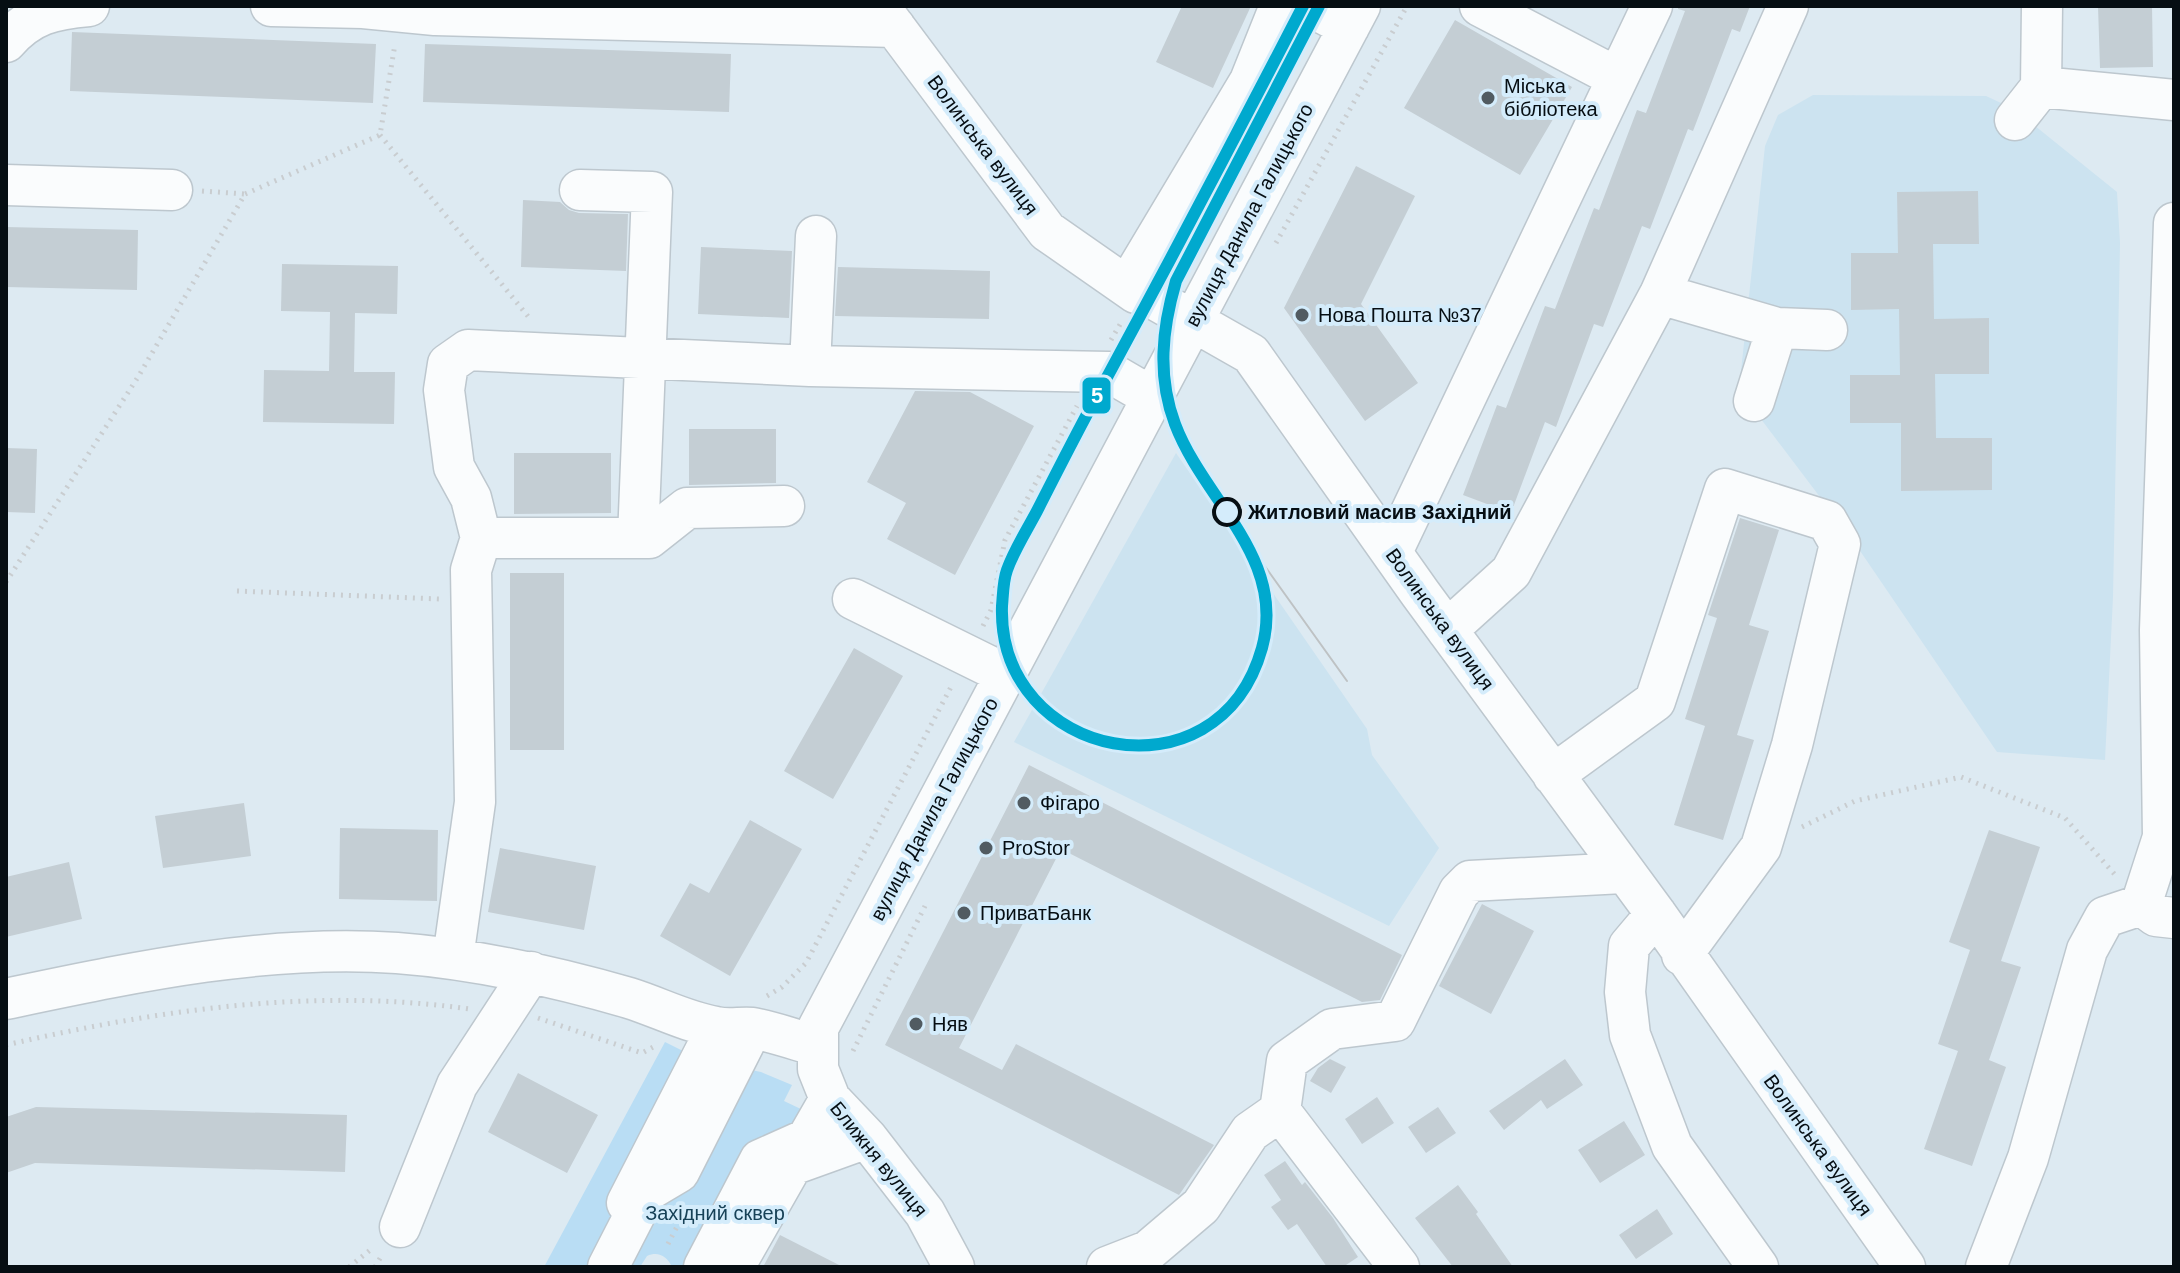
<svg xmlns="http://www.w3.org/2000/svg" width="2180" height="1273" viewBox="0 0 2180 1273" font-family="Arial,sans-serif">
  <rect width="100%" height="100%" fill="#ddeaf2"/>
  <path fill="#cce3f0" d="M1813,95L1986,96L2014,109L2117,192L2120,243L2113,597L2105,760L1997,752L1854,542L1739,390L1765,146L1778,115Z
    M1176,453L1367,729L1372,755L1439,848L1389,926L1014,742Z"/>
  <path fill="#b9ddf4" d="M665,1042L701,1060L761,1072L792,1085L784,1101L826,1121L747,1267H672C667,1256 658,1251 647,1256L640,1267H544Z"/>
  <path fill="#c4ced4" d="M1182,6H1251L1213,88L1156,62Z
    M1678,6H1750L1740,32L1732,29L1693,131L1688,129L1650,229L1642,226L1603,327L1594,324L1556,427L1545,422L1511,513L1463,495L1497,405L1506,408L1545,306L1555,309L1594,208L1599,210L1637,110L1646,113L1685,11L1678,9Z
    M2098,6H2152L2153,67L2100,68Z
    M1455,20L1572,87L1520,175L1404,108Z
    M72,32L376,44L373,103L70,91Z
    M425,44L731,54L729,112L423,102Z
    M1356,166L1415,196L1361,304L1418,383L1365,421L1284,308Z
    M1978,191L1979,244H1933L1934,319L1989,318V374H1935L1936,438H1992V490L1901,491V423H1850V375H1900L1899,309L1851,310V253H1898L1897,192Z
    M523,200L560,202L569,210L579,213L628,214L626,271L521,267Z
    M6,227L138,230L137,290L6,287Z
    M701,247L792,251L789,318L698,314Z
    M282,264L398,266L397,314L355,313L354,372H395L394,424L263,422L264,370L329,371L330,312L281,311Z
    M838,267L990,271L989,319L835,316Z
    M915,391L970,392L1034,426L955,575L887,539L906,503L867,482Z
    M689,429H776V483L689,485Z
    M6,448L37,449L35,513L6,512Z
    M514,453H611V513L514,514Z
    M1740,518L1779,530L1749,625L1769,631L1737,735L1754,740L1723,840L1674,825L1705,726L1685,719L1717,618L1708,615Z
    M510,573H564V750H510Z
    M854,648L903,676L833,799L784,771Z
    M1029,765L1402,955L1380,1000L1362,1002L1061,849L959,1048L1002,1070L1016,1044L1214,1145L1179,1195L885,1045Z
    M244,803L251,856L163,868L155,816Z
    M750,820L802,849L730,976L660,936L690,883L709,893Z
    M340,828L438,830L437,901L339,899Z
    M1989,830L2040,847L2001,961L2021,967L1989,1060L2006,1067L1972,1166L1924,1149L1958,1051L1938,1044L1970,950L1949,942Z
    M500,848L596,866L584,930L488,912Z
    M69,862L82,919L6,937V877Z
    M1482,904L1534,931L1491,1014L1439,986Z
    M1330,1059L1346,1067L1331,1093L1310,1081L1318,1068Z
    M1565,1059L1583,1085L1547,1109L1541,1100L1504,1130L1489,1111Z
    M518,1073L598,1115L567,1173L488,1132Z
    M1377,1097L1394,1123L1362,1144L1345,1119Z
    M36,1107L347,1115L345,1172L35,1163L6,1173V1117Z
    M1438,1107L1456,1133L1426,1153L1408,1127Z
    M1624,1121L1645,1155L1600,1183L1578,1150Z
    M1285,1161L1302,1185L1305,1182L1333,1218L1358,1257L1343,1267H1327L1297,1224L1288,1230L1271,1207L1281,1200L1264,1175Z
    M1458,1185L1478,1212L1476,1214L1513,1267H1453L1415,1218Z
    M1657,1209L1673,1234L1636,1259L1619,1235Z
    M780,1235L843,1267H763Z"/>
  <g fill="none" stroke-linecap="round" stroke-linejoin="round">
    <defs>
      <path id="minor" d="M271,6L363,8L435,15L895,27
        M879,6L1047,231L1136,293L1149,296L1251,354L1420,593L1656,914L1905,1267
        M1309,6L1349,27
        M1480,6L1616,77
        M2042,6L2041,87L2174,100
        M6,42C30,14 54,9 89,6
        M2015,120L2041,87
        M6,185L172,190
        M580,190L652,192L638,538
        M1128,285L1250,81L1280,6
        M1660,294L1777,328L1827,330
        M810,366L816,236
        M1754,401L1777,328
        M481,538H649L687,508L784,506
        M1392,552L1652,6
        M853,599L1005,674
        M1447,630L1511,572L1660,294L1788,6
        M1553,775L1655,701L1725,489L1827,521L1840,544L1792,745L1761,847L1682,955
        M2141,905L2163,837L2160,630L2174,223
        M2141,905L2156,916L2174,918
        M1656,914L1629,946L1625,992L1630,1035L1672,1146L1758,1267
        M453,958L475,802L471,570L481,538L471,498L454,467L444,390L448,364L468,350L810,366L1109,372L1152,397
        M6,999C135,972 264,944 397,953C476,959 553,976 629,998C658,1007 686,1022 716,1027C728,1030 740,1027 752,1028C774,1032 796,1040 817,1046
        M1280,1111L1399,1267
        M627,1203L717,1028
        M400,1227L457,1085L531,972
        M608,1267L647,1191L679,1172L752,1028
        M704,1267L760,1160L807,1139L830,1099
        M734,1267L792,1165L867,1138
        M954,1267L925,1213L867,1138L830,1099L818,1069V1028L1360,6
        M1107,1267L1148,1251L1201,1206L1250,1132L1280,1111L1287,1061L1332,1029L1395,1021L1459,892L1470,881L1623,873
        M1986,1267L2028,1158L2087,950L2105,917L2141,905"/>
    </defs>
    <use href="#minor" stroke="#bdc7ce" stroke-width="43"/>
    <path stroke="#c9cdd0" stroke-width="5" stroke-dasharray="2 6" stroke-linecap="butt" d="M380,135L531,320
      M202,191L245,194
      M1276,243L1407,6
      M1111,340L1122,321
      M6,582L138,377L245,194L380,135L395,44
      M237,591L440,599
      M983,626L991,610L1005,540L1077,406
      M1802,827L1855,801L1961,777L2065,818L2117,877
      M767,996L782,987L806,963L952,685
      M538,1018L642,1053L657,1045
      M6,1045C157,1010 314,987 469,1009
      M853,1051L925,906
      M668,1244L686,1209
      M349,1267L374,1247
      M375,1267L382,1255"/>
    <use href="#minor" stroke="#fafcfd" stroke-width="40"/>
    <path stroke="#bec2c4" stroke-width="2" d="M1249,544L1347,681"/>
    <defs>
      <path id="tram-1" d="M1303,6C1238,132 1172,257 1105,381C1081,424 1059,468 1037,511C1027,530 1014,550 1007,570C1003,581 1003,595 1002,606C997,759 1218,805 1262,648C1287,558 1204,501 1175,424C1157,376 1162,329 1176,281L1319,6"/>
    </defs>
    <use href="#tram-1" stroke="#d4ecfb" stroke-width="18"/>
    <use href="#tram-1" stroke="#00a9ce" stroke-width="12"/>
  </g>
  <g fill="#515b61" stroke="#d4ecfb" stroke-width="3">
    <circle cx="1488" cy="98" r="8"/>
    <circle cx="1302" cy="315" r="8"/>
    <circle cx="1024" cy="803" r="8"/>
    <circle cx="986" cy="848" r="8"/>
    <circle cx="964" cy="913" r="8"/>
    <circle cx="916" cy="1024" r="8"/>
  </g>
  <circle fill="#d4ecfb" stroke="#060e13" stroke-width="4" cx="1227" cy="512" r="13"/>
  <g text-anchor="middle" stroke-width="8" stroke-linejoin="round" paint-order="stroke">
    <g font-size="20" fill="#060e13" stroke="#d4ecfb" text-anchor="start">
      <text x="1504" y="93">Міська<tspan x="1504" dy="23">бібліотека</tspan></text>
      <text x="1318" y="322">Нова Пошта №37</text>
      <text x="1040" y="810">Фігаро</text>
      <text x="1002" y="855">ProStor</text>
      <text x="980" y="920">ПриватБанк</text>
      <text x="932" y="1031">Няв</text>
    </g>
    <g font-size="20" fill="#060e13" stroke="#d4ecfb">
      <text transform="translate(983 145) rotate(53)" y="7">Волинська вулиця</text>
      <text transform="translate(1249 215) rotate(-62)" y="7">вулиця Данила Галицького</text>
      <text transform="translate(1440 619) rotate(54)" y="7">Волинська вулиця</text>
      <text transform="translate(934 809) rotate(-62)" y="7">вулиця Данила Галицького</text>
      <text transform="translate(1818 1145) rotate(54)" y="7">Волинська вулиця</text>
      <text transform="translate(879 1159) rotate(51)" y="7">Ближня вулиця</text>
    </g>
    <g font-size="20" font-weight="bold" fill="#060e13" stroke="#d4ecfb" text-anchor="start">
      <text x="1248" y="519">Житловий масив Західний</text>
    </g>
    <g font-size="20" fill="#174157" stroke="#d4ecfb">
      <text x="715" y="1220">Західний сквер</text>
    </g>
  </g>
  <rect stroke="#d4ecfb" stroke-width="3" x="1081" y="376" width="31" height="39" rx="8" fill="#00a9ce"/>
  <g font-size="22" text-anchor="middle" font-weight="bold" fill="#fff">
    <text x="1097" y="403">5</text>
  </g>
  <rect width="2180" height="1273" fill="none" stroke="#060e13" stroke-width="16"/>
</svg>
